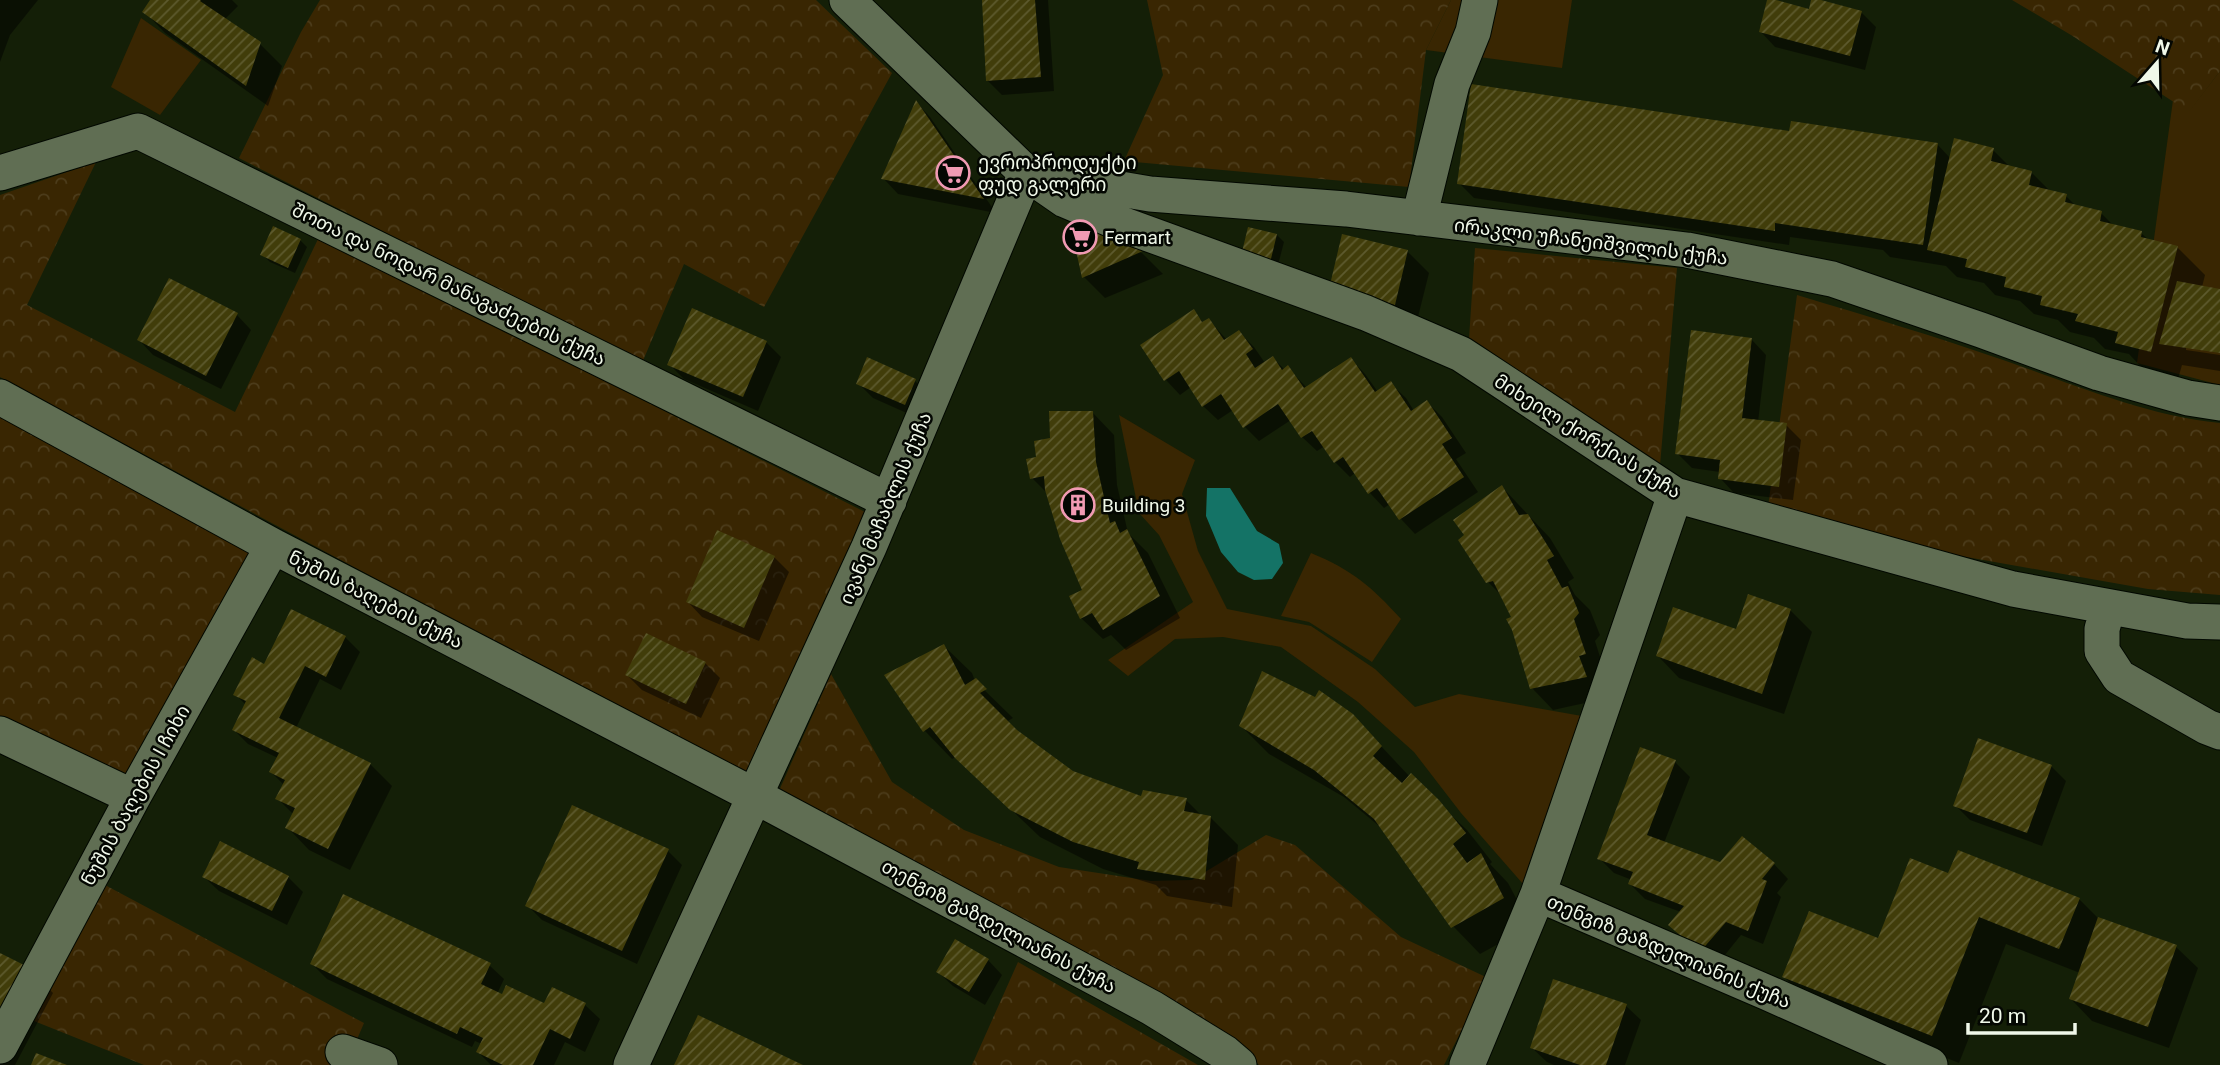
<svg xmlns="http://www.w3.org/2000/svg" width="2220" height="1065" viewBox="0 0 2220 1065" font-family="Roboto,'Noto Sans Georgian',sans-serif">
  <defs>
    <pattern id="forest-crowns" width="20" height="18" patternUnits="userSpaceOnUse" patternTransform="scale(1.75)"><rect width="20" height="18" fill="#392602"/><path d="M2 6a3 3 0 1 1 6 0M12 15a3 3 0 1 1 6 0" fill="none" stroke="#4c3c1b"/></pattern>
    <pattern id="building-hatch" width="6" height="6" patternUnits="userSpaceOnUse" patternTransform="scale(1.75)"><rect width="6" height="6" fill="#413d0a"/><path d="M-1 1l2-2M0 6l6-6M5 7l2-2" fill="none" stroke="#5d5a2e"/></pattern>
  </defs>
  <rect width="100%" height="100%" fill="#141f07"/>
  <path fill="#392602" d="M1451,0H1572L1562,68L1426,50Z
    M141,18L201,60L160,115L111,87Z
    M2220,71V385L2137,363L2173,100L2189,111Z
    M1119,415L1195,460L1182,494L1198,551L1227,609L1311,626L1375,669L1415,707L1459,694L1582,716L1523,884L1461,813L1414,752L1358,702L1281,647L1223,637L1175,639L1128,676L1108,660L1193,602L1159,535L1139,513Z
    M1311,553C1352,570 1371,586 1401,619L1372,662L1309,622L1281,616Z"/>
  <path fill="url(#forest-crowns)" d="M320,0H816L892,73L764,307L684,264L642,363L239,158L301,32Z
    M1147,0H1451L1426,50L1409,187L1124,161L1163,75Z
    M2012,0H2220V71L2189,112L2071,35Z
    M96,162L27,305L235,412L319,237L865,512L745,777L0,377V195Z
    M1475,248L1677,268L1660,465L1469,339Z
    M1797,295C1867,316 1937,337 2006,361C2076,385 2144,415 2220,423V595L2148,589L1927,550L1768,507Z
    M0,413L251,554L131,778L0,716Z
    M831,674L892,782L964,830L1059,867L1151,881L1192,880L1266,835L1295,845L1401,937L1488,978L1444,1065H1259L1223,1031L778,793Z
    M105,885L364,1023L346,1065H144L29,1019Z
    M1018,962L1198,1065H972Z"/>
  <path fill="#147366" d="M1207,488H1230L1257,531L1279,544L1283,563L1272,579L1254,580L1238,572L1221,552L1206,516Z"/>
  <path fill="#0007" d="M0,0H38L10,35L0,62Z
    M152,0H232L238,6L224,20L260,44L282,66L268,106L165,33L144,11Z
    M984,0H1048L1054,91L1002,95L987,80Z
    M1769,0L1811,11L1815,0L1861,12L1876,27L1865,70L1775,47L1761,32Z
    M917,103L930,117L996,213L898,194L884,179Z
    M1791,133L1937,144L1951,159L1993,150L2011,168L2031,172L2051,192L2066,196L2077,207L2101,213L2114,226L2141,233L2150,241L2177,247L2205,275L2202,287L2220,291V352L2186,347V350L2220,355V371L2182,365L2178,379L2145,371L2129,354L2105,349L2094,338L2070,332L2058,320L2034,314L2020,301L1995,295L1984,283L1957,277L1946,266L1890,257L1883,250L1790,237L1789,245L1474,198L1459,183Z
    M1083,226L1142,253L1163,274L1105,298L1084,277Z
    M1250,229L1277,235L1284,242L1277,269Z
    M300,240L307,247L295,273L270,262L263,255Z
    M1407,251L1429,273L1416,325L1353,310Z
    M1193,312L1204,323L1209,320L1227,340L1239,332L1254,347L1265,363L1273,358L1285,370L1288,368L1307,388L1351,359L1365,374L1378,392L1391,384L1406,398L1414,411L1427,402L1442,417L1466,453L1456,459L1478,492L1415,534L1401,519L1390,504L1384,508L1370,493L1356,472L1350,477L1335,462L1325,446L1317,451L1302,437L1291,420L1259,441L1244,426L1233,410L1218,420L1203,406L1191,387L1180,395L1166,380L1142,346Z
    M237,315L251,330L221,389L153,355L139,340Z
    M1752,340L1766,355L1758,422L1786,425L1801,440L1793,500L1734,493L1720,478V472L1692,468L1677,453Z
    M766,342L781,357L758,411L684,379L669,364Z
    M868,360L915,381L930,395L920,419L873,398L858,383Z
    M1093,413L1114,435L1117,485L1128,533L1148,553L1180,618L1126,650L1111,635L1103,639L1081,618L1084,591L1049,495L1032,478L1038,458L1052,439Z
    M1502,487L1550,538L1574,578L1568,582L1575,595L1590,610L1600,635L1595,641L1606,676L1608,698L1553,710L1532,688L1513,618L1503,597L1488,582Z
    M774,557L789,572L759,641L702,617L688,602Z
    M1790,610L1812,632L1784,714L1679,678L1658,656L1737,631Z
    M345,637L360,652L341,690L320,679L296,728L370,764L392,786L350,870L309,850L288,828L294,815L277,798L284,785L271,772L278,758L248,744L234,730L246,705L235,694L265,666Z
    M944,646L972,673L975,681L1013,718L1006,722L1016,731L1073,772L1142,799L1186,800L1202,816L1210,817L1238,845L1232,907L1167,896L1156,885L1103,869L1040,837L956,757L952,759L925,731L887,676Z
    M705,663L720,678L701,718L642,690L627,675Z
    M1352,715L1410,777L1467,830L1492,862L1490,864L1508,883L1531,926L1480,954L1453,926L1385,831L1344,797L1269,754L1241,726Z
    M1641,749L1675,762L1690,777L1664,843L1720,864H1774L1788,879L1777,893L1781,897L1763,944L1741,935L1716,966L1670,925L1681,912L1645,899L1630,884L1632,880L1614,873L1599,858Z
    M2051,766L2066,781L2042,846L1970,820L1955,805Z
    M668,851L682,865L637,964L542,920L528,906Z
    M1949,875L2079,899L2099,919L2176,947L2198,968L2169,1048L2092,1021L2071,999L2080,973L2006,944L1959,1063L1812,1004L1784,977L1879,940Z
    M204,877H288L303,892L287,925L219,891Z
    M0,955L31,971L53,993L15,1065H0Z
    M988,960L1002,975L985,1005L953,986L938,972Z
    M312,964L489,965L504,979L497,994L545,1005L553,989L585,1005L600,1019L585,1052L565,1042L554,1065H491L478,1052L482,1044L475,1041L472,1047L327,979Z
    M1626,1006L1641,1020L1625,1065H1554L1547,1062L1532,1048Z"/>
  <path fill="url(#building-hatch)" d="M150,0H201L200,1L261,42L246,86L142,12Z
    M982,0H1035L1041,77L986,81Z
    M1767,0H1776L1809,9L1811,0H1821L1862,11L1850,56L1759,32Z
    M1471,84L1789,131L1791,121L1938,143L1923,245L1775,223V231L1457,184Z
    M916,100L984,199L881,179Z
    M1954,138L1994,148L1991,161L2032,171L2029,185L2067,194L2065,202L2102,211L2100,221L2142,231L2141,237L2178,246L2151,352L2115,343L2118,332L2075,321L2078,314L2040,305L2042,296L2004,287L2006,277L1965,267L1967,259L1927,250Z
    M1081,224L1143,251L1082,278L1077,255Z
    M273,226L301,239L288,268L260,255Z
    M1248,227L1277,234L1270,263L1241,256Z
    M1342,234L1408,250L1395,305L1329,289Z
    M169,278L238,313L206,376L137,340Z
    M2177,281L2220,289V353L2159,344Z
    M692,308L767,341L743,397L667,365Z
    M1194,309L1202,322L1209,318L1224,340L1239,330L1253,349L1246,354L1255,368L1273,356L1282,370L1288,365L1304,388L1351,357L1375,392L1391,381L1411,411L1427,400L1452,438L1442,444L1464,477L1399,520L1377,488L1368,494L1343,457L1334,463L1312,431L1301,438L1278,404L1243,428L1221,394L1202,407L1179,371L1164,381L1140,345Z
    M1691,330L1752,338L1742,418L1787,423L1779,487L1718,479L1720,460L1675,454Z
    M867,357L916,379L905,405L856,384Z
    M1049,411H1093L1096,462L1110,523L1115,521L1120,533L1127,529L1160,596L1103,630L1092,613L1080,619L1069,596L1082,590L1060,539L1045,490L1044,476L1030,479L1026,459L1036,457L1034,441L1050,438Z
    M1502,485L1519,515L1528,514L1554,556L1547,560L1562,588L1568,586L1579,613L1574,619L1586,654L1579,656L1587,677L1530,689L1512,630L1506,619L1511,617L1493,581L1486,583L1458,540L1464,535L1453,520Z
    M717,530L775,556L744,628L686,602Z
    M1748,594L1791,609L1762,694L1656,656L1673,607L1736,629Z
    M291,609L346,636L326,677L305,666L279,718L371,763L328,849L285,828L295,808L275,799L285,780L269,772L279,753L232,730L246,701L233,695L252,657L264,664Z
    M646,633L706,662L686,704L625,675Z
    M944,644L965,685L976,678L987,689L980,693L1017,730L1073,771L1141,796L1143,790L1187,798L1184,811L1211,816L1205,880L1137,869L1139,862L1073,842L1010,810L955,758L930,727L923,732L884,675Z
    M1262,671L1315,697L1319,690L1353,714L1382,746L1373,756L1402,783L1411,773L1439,800L1466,833L1453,844L1467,863L1481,853L1504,898L1451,928L1374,819L1314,770L1239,726Z
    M1978,738L2052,765L2027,833L1953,806Z
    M1640,747L1676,760L1647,835L1720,862L1742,836L1775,863L1762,879L1767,881L1748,931L1726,922L1700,952L1668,925L1684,906L1628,884L1633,872L1597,859Z
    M572,805L669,849L622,951L525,906Z
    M220,841L289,876L272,911L202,877Z
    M1958,850L2080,898L2059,949L1979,917L1932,1036L1782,977L1809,911L1878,938L1910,858L1948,873Z
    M343,894L491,963L481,984L502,994L506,985L544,1003L552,987L586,1003L570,1039L550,1029L533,1065H503L476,1052L483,1038L460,1027L457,1034L310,964Z
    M2098,917L2177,945L2148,1027L2069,999Z
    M955,939L989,959L969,992L936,972Z
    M0,953L32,969L0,1031Z
    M1553,979L1627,1004L1606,1065H1580L1530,1048Z
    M698,1015L803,1065H674Z
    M36,1053L67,1065H31Z"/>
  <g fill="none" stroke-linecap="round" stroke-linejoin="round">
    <defs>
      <path id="minor" d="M847,0L1026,173L1065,200L1124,225L1366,313L1461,354L1675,495L2013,589L2187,621L2220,622
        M0,173L138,131L889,501
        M1044,176L1150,194L1346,209L1687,250L1832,279L1981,330L2099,373L2188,398L2220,403
        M1419,218L1452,84L1473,32L1480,0
        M0,397L273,546L755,796L1152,1008L1225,1053L1239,1065
        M2108,607L2102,629V651L2119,677L2207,727L2220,732
        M0,734L133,797
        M1538,894L1675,495
        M0,1046L133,797L273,546
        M343,1052L380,1065
        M631,1065L869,547L1026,173
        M1467,1065L1538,894L1768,993L1930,1065"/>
    </defs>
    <use href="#minor" stroke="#020800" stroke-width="37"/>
    <use href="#minor" stroke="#606e53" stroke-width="35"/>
  </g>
  <defs>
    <symbol id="supermarket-ring" viewBox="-11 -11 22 22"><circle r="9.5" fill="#040702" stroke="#f19ab3" stroke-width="1.5"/><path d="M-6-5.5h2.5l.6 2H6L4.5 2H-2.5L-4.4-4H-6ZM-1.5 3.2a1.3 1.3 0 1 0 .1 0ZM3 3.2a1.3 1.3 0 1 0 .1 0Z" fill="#f19ab3"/></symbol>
    <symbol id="building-ring" viewBox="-11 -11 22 22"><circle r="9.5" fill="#040702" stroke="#f19ab3" stroke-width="1.5"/><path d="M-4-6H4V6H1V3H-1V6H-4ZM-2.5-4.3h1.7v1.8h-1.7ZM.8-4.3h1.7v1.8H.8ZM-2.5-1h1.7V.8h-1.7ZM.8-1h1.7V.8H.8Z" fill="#f19ab3"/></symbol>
  </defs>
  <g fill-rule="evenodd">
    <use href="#supermarket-ring" x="934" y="154" width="38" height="38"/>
    <use href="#supermarket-ring" x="1061" y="218" width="38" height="38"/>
    <use href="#building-ring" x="1059" y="486" width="38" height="38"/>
  </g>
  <g text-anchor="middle" stroke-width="5" stroke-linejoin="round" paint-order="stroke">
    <g font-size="19" fill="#f0f8e9" stroke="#040702" text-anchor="start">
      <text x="978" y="169">ევროპროდუქტი<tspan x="978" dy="22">ფუდ გალერი</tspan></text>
      <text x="1104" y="244">Fermart</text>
      <text x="1102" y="512">Building 3</text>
    </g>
    <g font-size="19" fill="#f0f8e9" stroke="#040702">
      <text transform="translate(1591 241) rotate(7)" y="7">ირაკლი უჩანეიშვილის ქუჩა</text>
      <text transform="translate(449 284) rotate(26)" y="7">შოთა და ნოდარ მანაგაძეების ქუჩა</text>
      <text transform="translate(1588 436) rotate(32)" y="7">მიხეილ ქორქიას ქუჩა</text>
      <text transform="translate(885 508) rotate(-67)" y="7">ივანე მაჩაბლის ქუჩა</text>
      <text transform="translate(376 599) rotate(27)" y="7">ნუშის ბაღების ქუჩა</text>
      <text transform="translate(135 795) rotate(-61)" y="7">ნუშის ბაღების I ჩიხი</text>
      <text transform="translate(999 926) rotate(28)" y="7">თენგიზ გაზდელიანის ქუჩა</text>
      <text transform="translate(1669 951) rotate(23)" y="7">თენგიზ გაზდელიანის ქუჩა</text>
    </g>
  </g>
  <g transform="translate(2157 63) rotate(20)" stroke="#040702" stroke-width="5" paint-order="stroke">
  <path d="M0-5L12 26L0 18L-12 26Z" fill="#f0f8e9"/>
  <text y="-10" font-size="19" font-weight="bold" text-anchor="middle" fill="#f0f8e9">N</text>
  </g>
  <path d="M1968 1023v10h107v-10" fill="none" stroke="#f0f8e9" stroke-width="3.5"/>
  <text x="1979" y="1023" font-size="21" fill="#f0f8e9" stroke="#040702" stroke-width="5" paint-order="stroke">20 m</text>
</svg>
